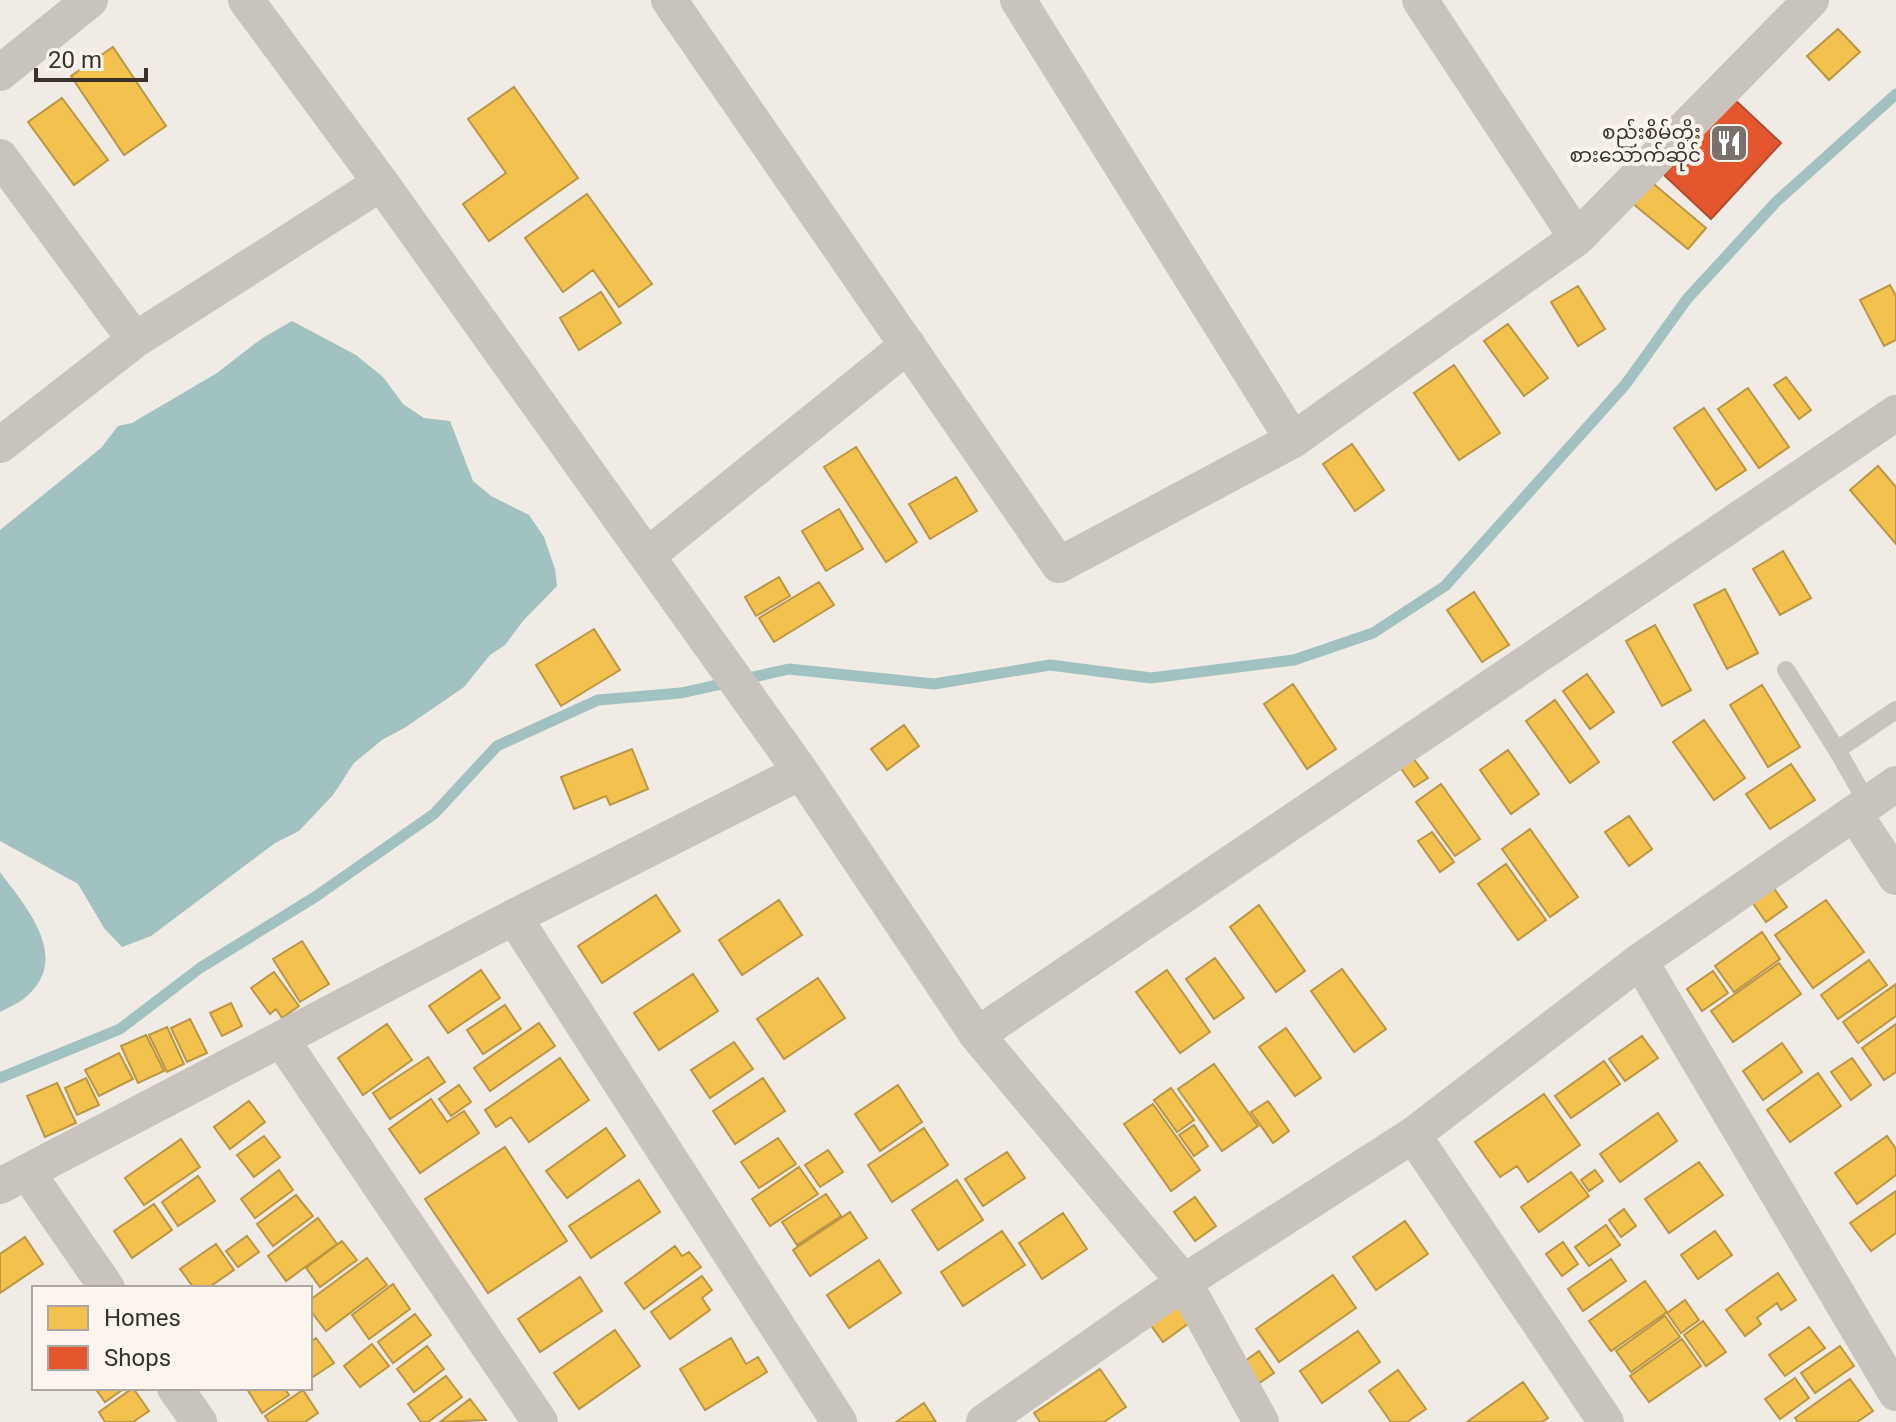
<svg xmlns="http://www.w3.org/2000/svg" width="1896" height="1422" viewBox="0 0 1896 1422" font-family="Roboto,'Noto Sans Myanmar',sans-serif">
  <rect width="100%" height="100%" fill="#f0ebe5"/>
  <path fill="#a1c2c1" d="M292,321L356,355L383,377L403,404L424,418L450,421L473,481L491,496L529,515L544,537L555,569L557,586L523,621L505,645L490,655L464,687L406,727L382,740L354,763L333,795L299,831L275,843L151,936L122,947L104,928L78,884L0,841V530L101,448L118,426L132,423L217,373L261,339Z
    M0,872C26,907 71,957 27,996C20,1003 9,1007 0,1012Z"/>
  <path fill="#f2c14e" stroke="#bb9644" stroke-width="2" d="M1838,29L1860,52L1829,80L1807,56Z
    M113,47L166,126L124,155L71,76Z
    M514,87L578,178L489,241L463,204L506,173L468,119Z
    M62,98L108,160L74,185L28,122Z
    M1649,180L1706,228L1688,249L1631,202Z
    M587,194L652,284L619,307L593,270L563,292L525,238Z
    M1890,285L1896,296V340L1884,346L1860,300Z
    M1578,286L1605,329L1578,346L1551,302Z
    M601,292L621,323L579,350L560,318Z
    M1508,324L1548,378L1524,396L1484,341Z
    M1454,365L1500,433L1459,460L1414,393Z
    M1786,377L1811,410L1799,419L1774,385Z
    M1748,388L1789,447L1759,468L1718,409Z
    M1704,408L1746,470L1716,490L1674,428Z
    M1352,444L1384,490L1355,511L1323,464Z
    M856,447L917,542L886,562L824,467Z
    M1878,466L1896,487V544L1850,490Z
    M956,477L977,511L930,539L909,504Z
    M839,509L863,549L826,571L802,531Z
    M1783,551L1811,598L1780,615L1753,569Z
    M779,577L790,596L756,616L745,597Z
    M819,582L834,605L774,642L759,618Z
    M1725,589L1758,653L1727,669L1694,605Z
    M1474,592L1509,645L1482,662L1447,610Z
    M1655,625L1691,690L1662,706L1626,641Z
    M594,629L620,670L561,706L536,665Z
    M1587,674L1614,712L1590,729L1563,691Z
    M1293,684L1336,749L1307,769L1264,704Z
    M1762,685L1800,747L1768,767L1730,705Z
    M1555,700L1599,762L1570,783L1526,721Z
    M1704,720L1745,778L1714,800L1673,742Z
    M904,725L919,746L887,770L871,749Z
    M632,749L648,789L610,805L606,796L574,809L561,777Z
    M1508,750L1539,794L1511,814L1480,770Z
    M1413,758L1428,778L1414,787L1400,767Z
    M1791,764L1815,800L1770,829L1746,794Z
    M1441,784L1480,839L1455,856L1416,802Z
    M1629,816L1652,849L1629,866L1605,832Z
    M1530,829L1578,897L1550,917L1502,849Z
    M1432,832L1454,862L1440,872L1418,841Z
    M1506,864L1546,920L1518,940L1478,884Z
    M1773,887L1787,907L1766,922L1752,902Z
    M656,895L680,931L602,983L578,946Z
    M779,900L802,935L742,975L719,940Z
    M1826,900L1864,952L1813,988L1775,935Z
    M1259,905L1305,971L1276,992L1230,927Z
    M1762,932L1780,959L1734,992L1715,966Z
    M302,941L329,984L300,1002L273,959Z
    M1215,958L1244,998L1214,1019L1186,979Z
    M1869,960L1887,985L1838,1019L1821,995Z
    M1779,963L1801,994L1733,1042L1711,1011Z
    M1342,969L1386,1029L1354,1052L1311,991Z
    M481,970L500,998L448,1033L429,1006Z
    M1167,970L1210,1032L1180,1053L1136,992Z
    M1713,971L1728,993L1702,1011L1687,989Z
    M274,972L299,1006L282,1018L276,1009L270,1014L251,988Z
    M693,974L718,1011L659,1050L634,1013Z
    M818,978L845,1018L784,1059L757,1019Z
    M1896,984V1016L1858,1043L1843,1022Z
    M231,1003L242,1026L222,1036L210,1013Z
    M505,1005L521,1029L483,1054L467,1030Z
    M190,1019L207,1053L187,1062L171,1028Z
    M539,1023L555,1046L490,1091L474,1068Z
    M387,1024L412,1060L363,1095L338,1058Z
    M1896,1024V1072L1884,1080L1862,1048Z
    M167,1027L184,1064L167,1072L149,1035Z
    M1286,1028L1321,1078L1295,1096L1259,1047Z
    M146,1035L164,1071L138,1083L121,1046Z
    M1642,1036L1658,1058L1625,1081L1609,1059Z
    M734,1042L753,1069L710,1098L691,1070Z
    M1782,1043L1802,1072L1763,1100L1743,1071Z
    M119,1053L133,1079L99,1096L85,1070Z
    M428,1057L445,1082L390,1119L373,1093Z
    M560,1058L589,1100L529,1142L511,1117L496,1127L485,1110Z
    M1852,1058L1871,1085L1851,1100L1831,1072Z
    M1604,1061L1620,1084L1571,1118L1555,1096Z
    M1214,1064L1258,1126L1222,1151L1178,1089Z
    M1818,1073L1841,1106L1790,1142L1767,1110Z
    M86,1078L99,1105L77,1115L65,1088Z
    M763,1078L785,1111L735,1144L713,1111Z
    M57,1083L76,1123L45,1137L27,1096Z
    M459,1085L471,1102L451,1116L439,1099Z
    M898,1085L922,1122L880,1151L855,1114Z
    M1171,1088L1194,1120L1177,1132L1154,1100Z
    M1544,1094L1580,1145L1528,1182L1517,1166L1500,1177L1475,1142Z
    M431,1099L447,1122L464,1111L479,1133L420,1173L389,1129Z
    M249,1101L265,1122L230,1149L214,1127Z
    M1268,1101L1289,1131L1273,1143L1251,1112Z
    M1153,1104L1200,1170L1171,1191L1124,1124Z
    M1658,1113L1677,1141L1620,1182L1600,1154Z
    M1194,1125L1208,1146L1194,1156L1179,1135Z
    M606,1128L625,1156L567,1198L546,1171Z
    M924,1128L948,1165L892,1202L868,1165Z
    M264,1136L280,1157L254,1177L237,1155Z
    M1887,1136L1896,1149V1175L1857,1204L1835,1173Z
    M778,1138L796,1164L759,1188L741,1162Z
    M181,1139L200,1167L144,1205L125,1178Z
    M505,1147L567,1241L488,1293L425,1199Z
    M828,1150L843,1172L820,1187L805,1165Z
    M1007,1152L1025,1178L983,1206L965,1179Z
    M1699,1162L1723,1195L1669,1233L1645,1199Z
    M799,1167L818,1194L770,1226L752,1199Z
    M279,1170L293,1190L255,1218L241,1199Z
    M1595,1170L1603,1181L1589,1191L1581,1180Z
    M1571,1172L1589,1196L1539,1232L1521,1207Z
    M198,1176L215,1201L178,1226L162,1202Z
    M639,1180L660,1212L591,1258L569,1226Z
    M957,1180L983,1220L938,1250L912,1210Z
    M1896,1191V1233L1871,1251L1850,1223Z
    M826,1194L841,1216L797,1245L782,1222Z
    M296,1195L313,1216L273,1246L257,1224Z
    M1195,1197L1216,1226L1195,1241L1174,1212Z
    M154,1204L172,1230L132,1258L114,1231Z
    M1624,1209L1636,1226L1621,1237L1609,1220Z
    M850,1212L867,1238L810,1276L793,1250Z
    M1063,1213L1087,1249L1042,1279L1019,1243Z
    M318,1218L337,1244L286,1281L268,1256Z
    M1405,1221L1428,1254L1376,1290L1353,1257Z
    M1606,1225L1620,1245L1589,1266L1575,1247Z
    M1002,1231L1025,1265L963,1306L941,1272Z
    M1715,1231L1732,1255L1698,1279L1681,1255Z
    M247,1236L259,1252L238,1267L226,1251Z
    M25,1237L43,1264L0,1293V1254Z
    M342,1241L357,1260L320,1287L306,1268Z
    M1563,1242L1578,1264L1562,1276L1546,1254Z
    M216,1244L234,1270L208,1288H194L180,1269Z
    M675,1246L682,1256L689,1252L701,1267L644,1309L625,1283Z
    M367,1258L387,1285L326,1331L310,1310V1300Z
    M1611,1259L1626,1281L1583,1311L1568,1289Z
    M879,1260L901,1293L849,1328L827,1295Z
    M1778,1273L1796,1300L1781,1310L1777,1303L1757,1318L1761,1324L1745,1336L1726,1310Z
    M1333,1275L1356,1308L1279,1362L1256,1329Z
    M702,1276L712,1290L702,1298L710,1310L670,1339L651,1312Z
    M580,1277L602,1311L540,1352L518,1319Z
    M1645,1281L1667,1312L1611,1351L1589,1321Z
    M393,1284L410,1309L369,1339L352,1315Z
    M1181,1296L1196,1318L1163,1342L1147,1320Z
    M1685,1300L1699,1320L1681,1333L1667,1313Z
    M415,1314L431,1335L393,1363L378,1342Z
    M1665,1316L1680,1337L1631,1372L1616,1351Z
    M1703,1321L1726,1352L1706,1366L1684,1335Z
    M1809,1327L1825,1348L1785,1376L1769,1355Z
    M615,1330L640,1366L579,1409L554,1373Z
    M1358,1331L1380,1362L1322,1403L1300,1371Z
    M316,1338L334,1363L310,1379V1342Z
    M731,1338L746,1364L758,1357L767,1372L705,1410L680,1369Z
    M1682,1339L1701,1366L1649,1402L1630,1376Z
    M372,1344L389,1366L360,1387L344,1366Z
    M427,1346L444,1369L414,1392L397,1369Z
    M1840,1346L1854,1366L1815,1393L1801,1373Z
    M1259,1351L1274,1373L1249,1390L1234,1369Z
    M1100,1369L1126,1407L1104,1422H1040L1034,1413Z
    M1398,1370L1426,1409L1407,1422H1391L1369,1391Z
    M446,1376L462,1397L428,1422H421L408,1404Z
    M1795,1378L1809,1398L1780,1419L1765,1399Z
    M1850,1379L1873,1411L1857,1422H1798L1795,1418Z
    M1523,1382L1548,1418L1542,1422H1467Z
    M95,1388H125L105,1402Z
    M133,1388L149,1411L133,1422H105L99,1412Z
    M249,1388H284L289,1395L262,1413L247,1389Z
    M303,1390L318,1413L305,1422H269L265,1416Z
    M470,1399L486,1420L440,1422Z
    M924,1403L936,1422H896Z"/>
  <path fill="#e4572e" stroke="#b14b2d" stroke-width="2" d="M1734,99L1781,143L1711,219L1664,175Z"/>
  <g fill="none" stroke-linecap="round" stroke-linejoin="round">
    <path stroke="#a1c2c1" stroke-width="11" d="M0,1078L120,1029L200,968L315,897L434,814L497,746L598,700L681,693L789,669L934,684L1050,665L1151,678L1294,660L1373,633L1445,586L1625,385L1687,299L1777,201L1896,94"/>
    <path stroke="#c9c3be" stroke-width="18" d="M1786,670L1837,750
      M1868,804L1837,750L1896,710"/>
    <path stroke="#c9c3be" stroke-width="36" d="M246,0L381,183L801,772L977,1035L1184,1282L1261,1422
      M669,0L1059,565L1293,440L1577,238L1811,0
      M1018,0L1293,440
      M1420,0L1577,238
      M0,73L90,0
      M0,157L135,340
      M0,445L135,340L381,183
      M647,556L908,345
      M1854,813L1896,877
      M514,917L839,1422
      M1640,961L1896,1393
      M977,1035L1896,413
      M281,1039L540,1422
      M1413,1135L1606,1422
      M27,1172L107,1288
      M0,1186L514,917L801,772
      M175,1388L199,1422
      M984,1422L1184,1282L1413,1135L1640,961L1896,784"/>
  </g>
  <defs>
    <symbol id="restaurant-square" viewBox="-11 -11 22 22"><rect x="-9" y="-9" width="18" height="18" rx="4" fill="#7a716c" stroke="#fbf5ee"/><path d="M-5-6h1v4h1v-4h1v4h1v-4h1v5L-1.5 .5V6h-2V.5L-5-1ZM5-6V6H3V1.5H1.5Q1.5-4 5-6Z" fill="#fff"/></symbol>
  </defs>
  <g fill-rule="evenodd">
    <use href="#restaurant-square" x="1707" y="121" width="44" height="44"/>
  </g>
  <g text-anchor="middle" stroke-width="8" stroke-linejoin="round" paint-order="stroke">
    <g font-size="20" fill="#3b302b" stroke="#fbf5ee" text-anchor="end">
      <text x="1701" y="139">စည်းစိမ်တိုး<tspan x="1701" dy="23">စားသောက်ဆိုင်</tspan></text>
    </g>
  </g>
  <rect x="32" y="1286" width="280" height="104" fill="#fbf5ee" stroke="#aea6a0" stroke-width="2"/>
  <rect x="48" y="1306" width="40" height="24" fill="#f2c14e" stroke="#aea6a0" stroke-width="2"/>
  <text x="104" y="1326" font-size="24" fill="#3b302b">Homes</text>
  <rect x="48" y="1346" width="40" height="24" fill="#e4572e" stroke="#aea6a0" stroke-width="2"/>
  <text x="104" y="1366" font-size="24" fill="#3b302b">Shops</text>
  <path d="M36 68v12h110v-12" fill="none" stroke="#3b302b" stroke-width="4"/>
  <text x="48" y="68" font-size="24" fill="#3b302b" stroke="#fbf5ee" stroke-width="6" paint-order="stroke">20 m</text>
</svg>
